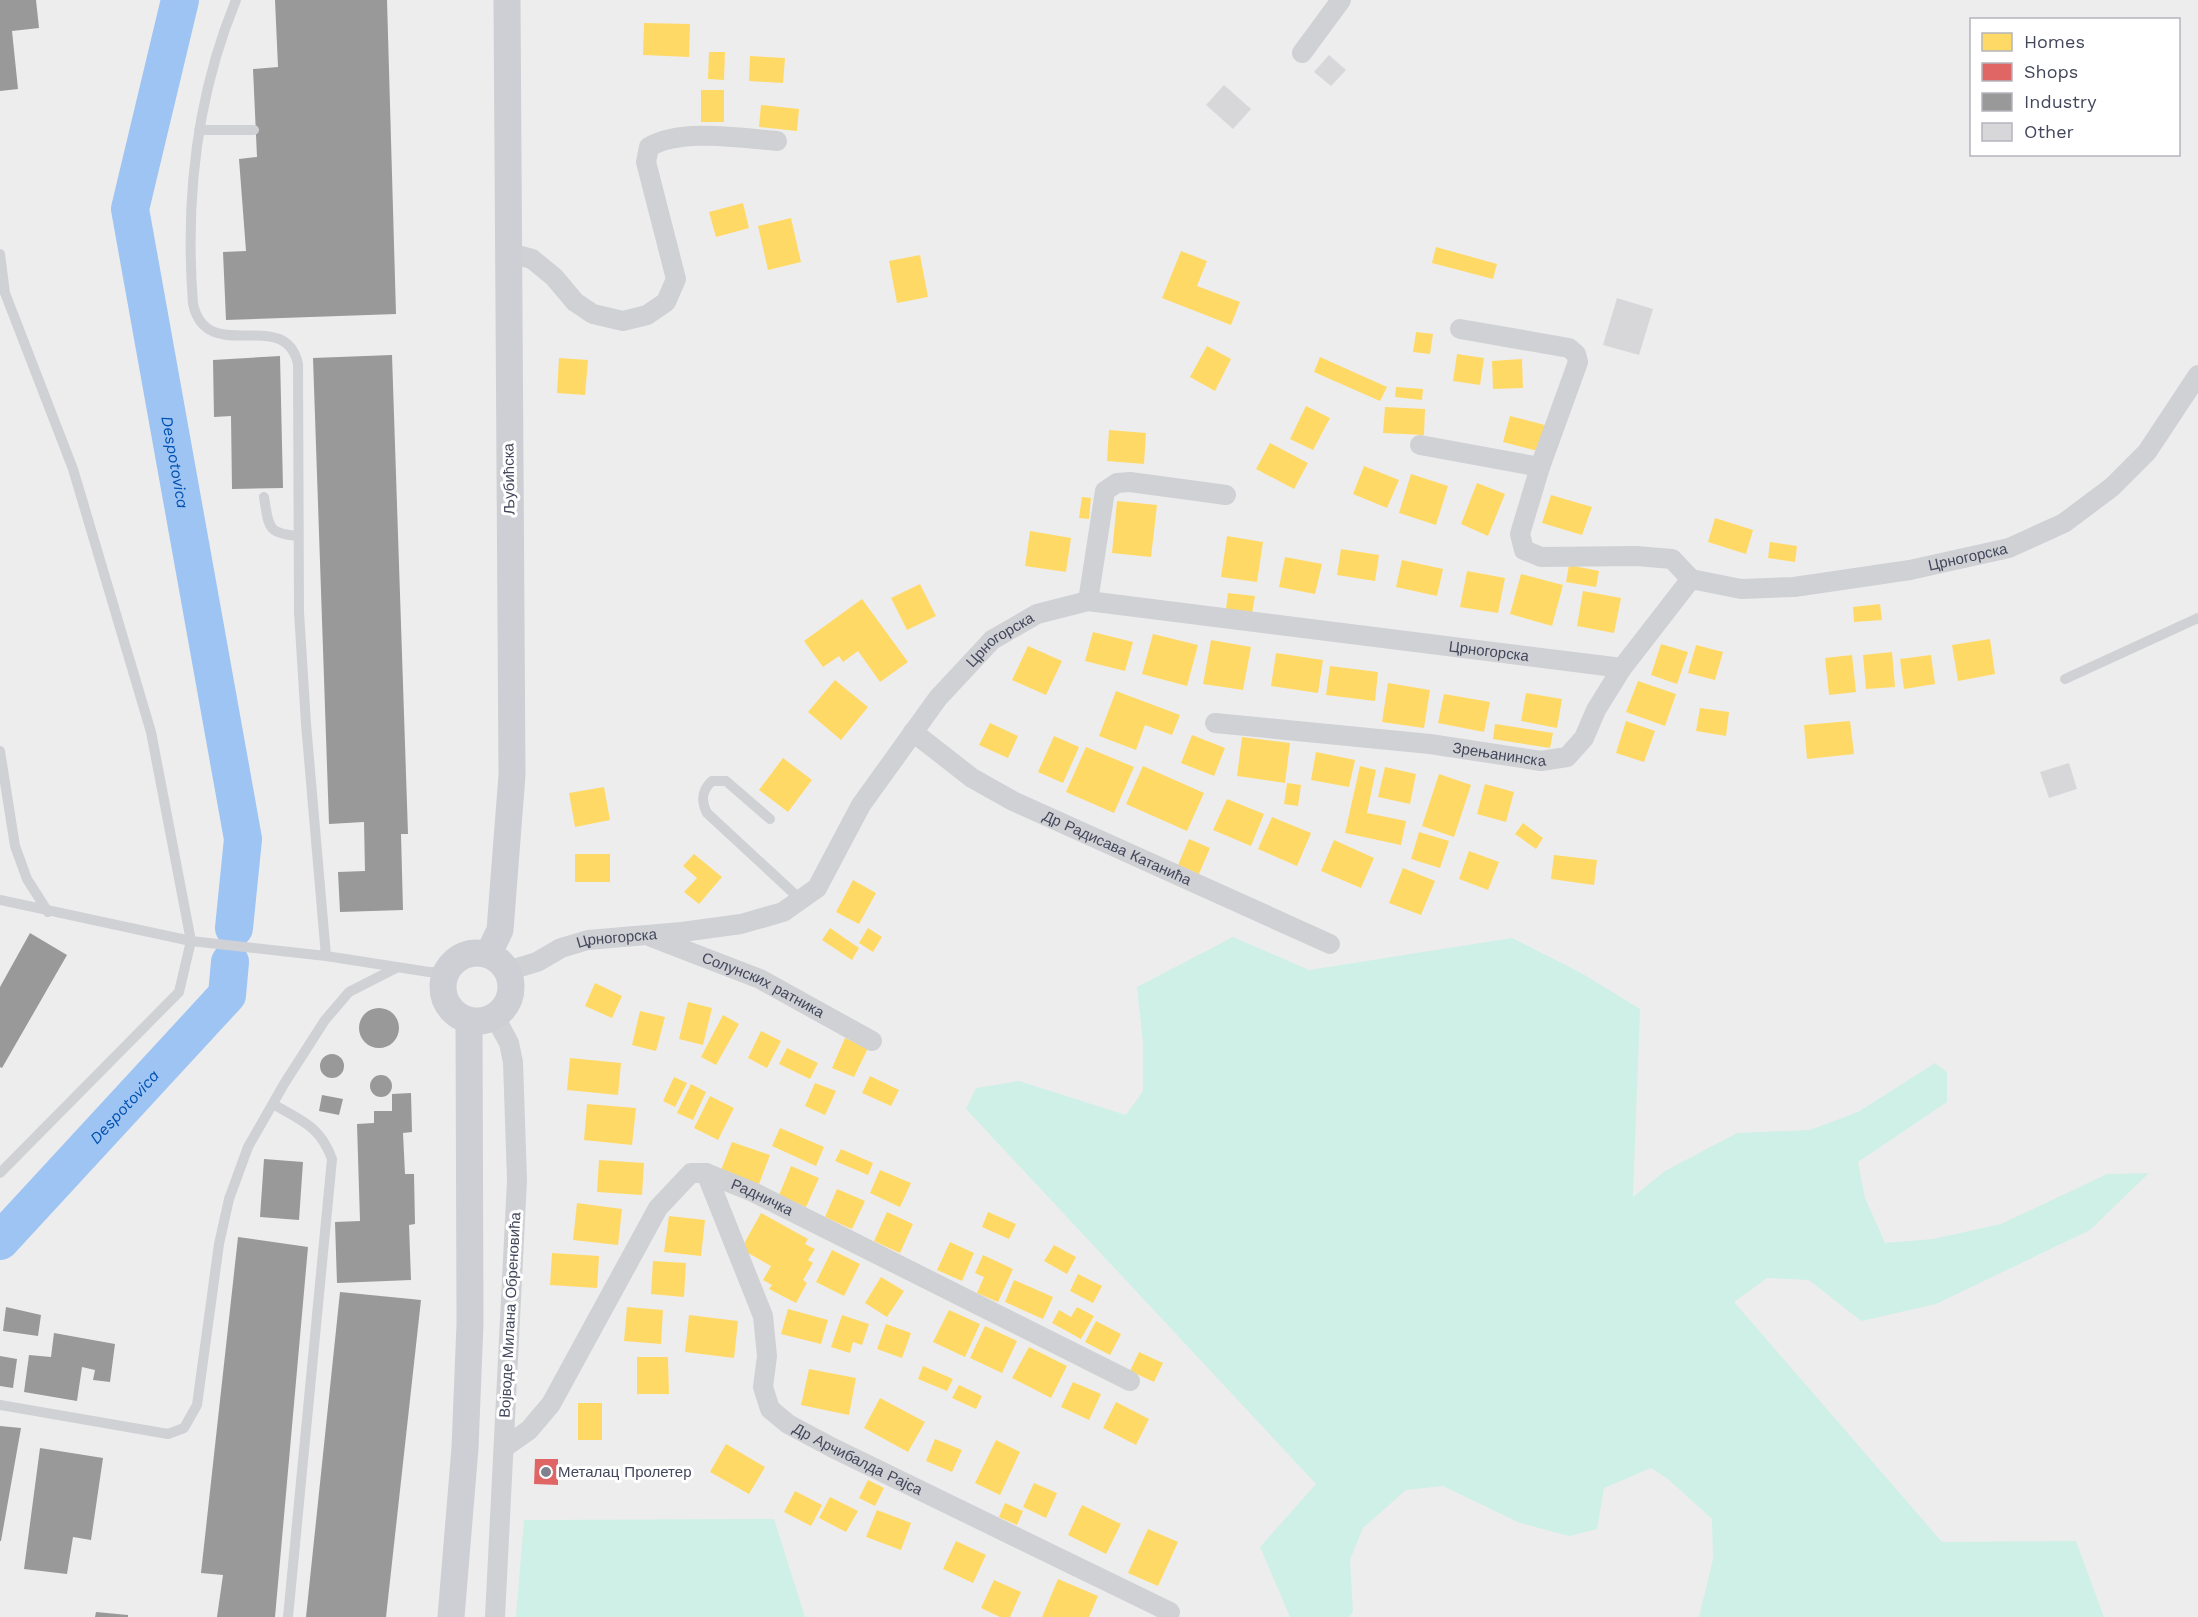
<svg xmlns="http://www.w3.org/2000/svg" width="2198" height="1617" viewBox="0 0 2198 1617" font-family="'Work Sans',sans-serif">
  <rect width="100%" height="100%" fill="#eeeded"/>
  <path fill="#cef0e6" d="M1233,937L1309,970L1512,938L1583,974L1640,1009L1633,1197L1665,1171L1737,1133L1810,1130L1858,1112L1935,1063L1947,1072V1102L1858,1162L1865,1198L1885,1243L1933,1239L2001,1224L2107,1174L2149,1173L2090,1230L1936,1304L1861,1321L1809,1280L1767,1278L1734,1302L1942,1542L2076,1541L2104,1617H1699L1713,1559L1712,1519L1668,1479L1651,1468L1604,1488L1597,1529L1569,1536L1520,1523L1443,1486L1406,1490L1363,1528L1350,1560L1353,1612L1349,1617H1290L1260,1547L1316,1484L966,1109L976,1088L1019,1081L1126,1115L1143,1091V1043L1137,987Z
    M774,1519L805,1617H516L524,1520Z"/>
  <path fill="#ffd966" d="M644,23L690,24L689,57L643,55Z
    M709,52H725L724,80L708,79Z
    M750,56L785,58L783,83L749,81Z
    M701,90H724V122H701Z
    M761,105L799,109L797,131L759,127Z
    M743,203L749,228L716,237L709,212Z
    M791,218L801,262L768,270L758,226Z
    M1436,247L1497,264L1493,279L1432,263Z
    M1181,251L1207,261L1197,286L1240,302L1231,325L1162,298Z
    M920,255L928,297L897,303L889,261Z
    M1416,332L1433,334L1430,354L1413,352Z
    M1207,346L1231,359L1215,391L1190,377Z
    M1457,354L1484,358L1480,385L1453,381Z
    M1320,357L1387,387L1380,401L1314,372Z
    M559,358L588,360L585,395L557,393Z
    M1522,359L1523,388L1493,389L1492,361Z
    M1396,387L1423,389L1422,400L1395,397Z
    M1306,406L1330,418L1313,450L1290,439Z
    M1385,407L1425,409L1424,435L1383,433Z
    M1510,416L1545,425L1538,451L1503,442Z
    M1109,430L1146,433L1144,464L1107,461Z
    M1270,443L1308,463L1294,489L1256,469Z
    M1364,466L1399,480L1387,508L1353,494Z
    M1411,474L1448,486L1436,525L1399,513Z
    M1477,483L1505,494L1488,536L1461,524Z
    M1551,495L1592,507L1582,535L1542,523Z
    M1082,497L1091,498L1089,519L1079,518Z
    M1117,501L1157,505L1151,557L1112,553Z
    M1715,518L1753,530L1746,554L1708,542Z
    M1030,531L1071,538L1066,572L1025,566Z
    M1227,536L1263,542L1257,582L1221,577Z
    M1770,542L1797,546L1795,562L1768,558Z
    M1341,549L1379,555L1375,581L1337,575Z
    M1285,557L1322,564L1315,594L1279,587Z
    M1402,560L1443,569L1437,596L1396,587Z
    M1569,565L1599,571L1596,587L1566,582Z
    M1467,571L1505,578L1498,613L1460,607Z
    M1521,574L1563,585L1552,626L1510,614Z
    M920,584L936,616L907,630L891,598Z
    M1583,591L1621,598L1614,633L1577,626Z
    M1228,593L1255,596L1252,613L1226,609Z
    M862,599L908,662L880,682L858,651L843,662L839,656L823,667L804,641Z
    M1880,604L1882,620L1854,622L1853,607Z
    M1093,632L1133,642L1125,671L1085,661Z
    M1153,634L1198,645L1187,686L1142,674Z
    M1990,639L1995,674L1958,681L1952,645Z
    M1211,640L1251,647L1243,690L1203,684Z
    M1661,644L1688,652L1677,684L1651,675Z
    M1696,645L1723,652L1715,680L1688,673Z
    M1028,646L1062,661L1046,695L1012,680Z
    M1892,652L1895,687L1866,689L1863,655Z
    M1276,653L1323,660L1318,693L1271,686Z
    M1852,655L1856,692L1829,695L1825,658Z
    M1931,655L1935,684L1904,689L1900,659Z
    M1330,666L1378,672L1375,701L1326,695Z
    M835,680L868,707L841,740L808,712Z
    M1638,681L1676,694L1665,726L1626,712Z
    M1388,683L1430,690L1424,728L1382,722Z
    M1116,691L1180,715L1172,735L1145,725L1136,750L1099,736Z
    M1526,693L1562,699L1557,728L1521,721Z
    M1444,694L1490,702L1484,732L1438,723Z
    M1700,708L1729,712L1726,736L1696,731Z
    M1626,721L1655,731L1644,762L1616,753Z
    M1850,721L1854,754L1807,759L1804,725Z
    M990,723L1018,736L1008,758L979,745Z
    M1495,724L1553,733L1550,748L1493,739Z
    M1192,735L1225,748L1214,776L1181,763Z
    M1054,736L1079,747L1063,783L1038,772Z
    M1242,737L1290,743L1285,783L1237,776Z
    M1086,747L1134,767L1114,813L1066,792Z
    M1316,752L1355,760L1349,787L1311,780Z
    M783,758L812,780L788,812L759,790Z
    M1143,766L1204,793L1187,831L1126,804Z
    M1360,766L1376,770L1367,813L1406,821L1401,845L1345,833Z
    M1385,767L1416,774L1410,804L1378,797Z
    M1439,774L1471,785L1454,837L1422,826Z
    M1287,783L1301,785L1298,806L1284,804Z
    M1485,784L1514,792L1506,822L1477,814Z
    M604,787L610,820L575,827L569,793Z
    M1227,799L1264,814L1251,846L1213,830Z
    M1272,817L1311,833L1297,866L1258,849Z
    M1523,823L1543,838L1536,849L1515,834Z
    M1419,832L1449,841L1440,868L1411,859Z
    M1189,839L1210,848L1199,874L1178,865Z
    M1334,840L1374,858L1361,888L1321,871Z
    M1469,851L1499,862L1488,890L1459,879Z
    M575,854H610V882H575Z
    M694,854L722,877L699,904L684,892L697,878L683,866Z
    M1554,855L1597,860L1594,885L1551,879Z
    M1403,868L1435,881L1421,915L1389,903Z
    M853,880L876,893L859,924L836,912Z
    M830,928L859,948L852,960L822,940Z
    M868,928L882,937L873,952L859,943Z
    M595,983L622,996L612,1018L585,1006Z
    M688,1002L712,1008L703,1045L679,1039Z
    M640,1011L665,1017L656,1051L632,1045Z
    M723,1015L739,1024L716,1065L701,1057Z
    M761,1031L781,1041L767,1068L748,1058Z
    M845,1038L868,1048L854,1077L832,1068Z
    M787,1048L818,1063L810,1079L779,1064Z
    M570,1058L621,1063L618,1095L567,1090Z
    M870,1076L899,1090L891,1106L862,1093Z
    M674,1077L687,1083L675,1107L663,1101Z
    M815,1083L836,1091L825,1115L805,1106Z
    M691,1084L706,1092L693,1120L677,1113Z
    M710,1096L734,1108L718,1140L694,1128Z
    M587,1104L636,1108L632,1145L584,1140Z
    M780,1128L824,1147L816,1166L772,1146Z
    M732,1142L770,1155L759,1184L721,1170Z
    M841,1149L873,1163L868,1175L835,1161Z
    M599,1160L644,1163L642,1195L597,1192Z
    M791,1166L819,1178L806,1207L779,1195Z
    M880,1170L911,1183L900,1207L870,1193Z
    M837,1189L865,1201L852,1229L825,1217Z
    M577,1203L622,1209L618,1245L573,1240Z
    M887,1212L913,1224L900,1253L874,1241Z
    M988,1212L1016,1224L1009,1239L982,1227Z
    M761,1213L808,1239L805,1244L815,1249L808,1260L813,1263L803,1280L807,1283L796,1303L769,1289L772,1285L763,1280L771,1266L741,1249Z
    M669,1216L705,1220L701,1256L664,1252Z
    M950,1242L974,1253L962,1281L937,1270Z
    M1054,1245L1076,1257L1067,1274L1044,1261Z
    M832,1250L860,1264L844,1296L816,1282Z
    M552,1253L599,1256L597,1288L550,1285Z
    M983,1255L1013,1269L998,1302L977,1293L984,1277L975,1273Z
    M653,1261L686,1263L684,1297L651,1294Z
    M1078,1274L1102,1286L1093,1303L1070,1291Z
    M881,1277L904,1291L887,1317L865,1303Z
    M1014,1280L1053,1297L1043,1319L1005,1302Z
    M627,1307L663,1310L661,1344L624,1341Z
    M1077,1307L1094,1316L1081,1339L1052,1323L1059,1310L1071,1317Z
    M788,1309L828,1320L821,1344L781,1334Z
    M949,1310L980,1324L965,1357L933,1342Z
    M689,1315L738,1321L734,1358L685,1352Z
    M842,1315L869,1324L862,1345L853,1342L850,1353L831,1347Z
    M1096,1321L1121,1334L1110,1355L1085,1342Z
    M886,1324L911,1333L902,1358L877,1349Z
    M985,1326L1017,1341L1002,1373L970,1358Z
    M1029,1347L1067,1366L1051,1398L1012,1378Z
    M1139,1352L1163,1363L1154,1382L1130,1371Z
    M637,1357H668L669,1394H637Z
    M923,1366L953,1379L947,1391L918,1379Z
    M809,1369L856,1378L849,1415L801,1405Z
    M1073,1382L1101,1394L1089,1420L1061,1407Z
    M959,1385L982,1396L976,1409L952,1398Z
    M880,1398L925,1422L908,1452L864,1428Z
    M1116,1402L1149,1419L1136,1445L1103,1428Z
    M578,1403H602V1440H578Z
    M935,1439L962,1450L952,1472L926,1461Z
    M996,1440L1020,1452L1000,1495L975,1483Z
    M726,1444L765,1467L749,1494L710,1472Z
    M868,1480L884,1488L875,1506L859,1498Z
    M1034,1483L1057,1493L1046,1518L1023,1507Z
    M795,1491L822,1505L811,1526L784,1512Z
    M830,1497L858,1511L846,1532L819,1518Z
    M1005,1503L1023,1511L1017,1525L999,1517Z
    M1082,1505L1121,1524L1106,1554L1068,1535Z
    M877,1510L911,1523L901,1550L866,1537Z
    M1148,1529L1178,1542L1158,1586L1128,1573Z
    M956,1541L986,1555L973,1583L943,1569Z
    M1058,1579L1098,1596L1089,1617H1042Z
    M994,1580L1021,1592L1010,1617H1000L981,1608Z"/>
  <path fill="#e06666" d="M535,1459H558V1485L534,1484Z"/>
  <path fill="#999" d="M0,0H36L39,28L12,31L18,89L0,91Z
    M275,0H387L396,314L226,320L223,252L246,251L239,159L257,157L253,69L278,67Z
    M392,355L408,834H401L403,910L340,912L338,872L365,871L364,822L329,824L313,358Z
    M280,356L283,488L232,489L231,416L214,417L213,360Z
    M30,933L67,955L2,1068L0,1067V987Z
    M359 1028a20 20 0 1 1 40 0a20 20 0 1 1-40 0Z
    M320 1066a12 12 0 1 1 24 0a12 12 0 1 1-24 0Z
    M370 1086a11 11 0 1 1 22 0a11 11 0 1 1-22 0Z
    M411,1093L412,1132L403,1133L405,1174H414L415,1224L409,1225L411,1280L337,1283L335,1222L360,1221L357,1124L374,1123V1111H392V1094Z
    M322,1095L343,1099L339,1115L319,1111Z
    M264,1159L303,1162L299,1220L260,1217Z
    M238,1237L308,1247L275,1617H217L223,1575L201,1573Z
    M340,1292L421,1300L386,1617H306Z
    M6,1307L41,1315L38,1336L3,1331Z
    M54,1333L115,1344L110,1382L93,1380L95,1370L82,1367L77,1401L24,1392L29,1355L51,1357Z
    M0,1356L17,1359L13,1388L0,1386Z
    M0,1426L21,1428L1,1541H0Z
    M40,1448L103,1458L91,1540L73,1537L67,1574L24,1569Z
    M96,1612L128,1615V1617H95Z"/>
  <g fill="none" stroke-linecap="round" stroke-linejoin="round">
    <g stroke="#9ec4f3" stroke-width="38">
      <path id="s1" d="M180,0L130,209L243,839L234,928"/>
      <path id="s2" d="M0,1241L227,995L230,962"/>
    </g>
  </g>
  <path fill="#d7d6d9" d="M1329,55L1346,70L1331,86L1314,72Z
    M1224,85L1251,109L1233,129L1206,105Z
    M1617,298L1653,309L1639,355L1603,345Z
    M2069,763L2077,789L2049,798L2040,772Z"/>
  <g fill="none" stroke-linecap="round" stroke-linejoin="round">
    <path stroke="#cfd1d5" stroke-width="10" d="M236,0C196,97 185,199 193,304C207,367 285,305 298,364L299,612L306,724L326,956
      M199,130H254
      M0,254L5,293L73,469L151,732L191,941L326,956L429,972H447
      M264,497C269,526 266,534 299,536
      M2065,679L2198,618
      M0,751L15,846L27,879L48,912
      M770,819L726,781H712C701,791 701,801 707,813L801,900
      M0,900L191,941L179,992L0,1173
      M273,1104C302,1121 320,1126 332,1159L288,1617
      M0,1405L168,1434L184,1428L197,1405L219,1244L229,1199L248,1147L284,1084L325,1020L349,992L396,968"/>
    <g stroke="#cfd1d5" stroke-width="20">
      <path d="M1302,53L1341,0"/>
      <path d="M506,252L532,259L554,277L575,302L593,314L623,321L647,315L666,302L676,279L646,162L649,147C680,128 741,138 777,141"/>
      <path d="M1460,329L1569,348L1576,354L1578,362L1540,467"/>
      <path id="s3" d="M1420,445L1540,467L1520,534L1524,550L1541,557L1636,556L1672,559L1691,579L1741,589L1794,587L1910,570L2009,548L2064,523L2112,487L2147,452L2198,375"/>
      <path d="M1088,601L1105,491L1117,483L1130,482L1226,495"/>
      <path id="s4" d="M1215,723L1430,744L1541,761L1567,757L1584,738L1596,710L1622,668L1691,579"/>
      <path id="s5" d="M913,732L972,778L1013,801L1330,944"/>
      <path id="s6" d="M651,937L760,979L872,1041"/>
      <path id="s7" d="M507,971L537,962L561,948L588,940L682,932L741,924L783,912L817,888L861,805L938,698L992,640L1037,614L1088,601L1622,668"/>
      <path d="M495,1017L509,1043L513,1062L517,1180L495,1617"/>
      <path id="s8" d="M706,1173L763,1316L767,1356L763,1387L770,1409L788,1424L833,1448L1170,1612"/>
      <path id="s9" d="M505,1447L529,1430L551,1404L658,1208L691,1173H706L753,1192L1130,1381"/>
    </g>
    <path stroke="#cecfd4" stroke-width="27" d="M443 987a34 34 0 1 1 68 0a34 34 0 1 1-68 0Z
      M488,955L500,930L512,775L507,0
      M451,1617L465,1448L470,1324L469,1020"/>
  </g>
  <circle fill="#7f818e" stroke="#fff" stroke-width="2" cx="546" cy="1472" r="6"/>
  <g text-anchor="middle" stroke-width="6" stroke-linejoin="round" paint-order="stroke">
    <g font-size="15" fill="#43475b" stroke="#fff">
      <text transform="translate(509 479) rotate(-91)" y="5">Љубићска</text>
      <text dy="5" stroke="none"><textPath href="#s3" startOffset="666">Црногорска</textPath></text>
      <text dy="5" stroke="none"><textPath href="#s7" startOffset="638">Црногорска</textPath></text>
      <text dy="5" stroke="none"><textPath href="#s7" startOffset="1140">Црногорска</textPath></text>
      <text dy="5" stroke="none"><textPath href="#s4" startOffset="286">Зрењанинска</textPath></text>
      <text dy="5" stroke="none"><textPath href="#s5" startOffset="236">Др Радисава Катанића</textPath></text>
      <text dy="5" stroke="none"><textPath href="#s7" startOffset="116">Црногорска</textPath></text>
      <text dy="5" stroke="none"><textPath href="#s6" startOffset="122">Солунских ратника</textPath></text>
      <text dy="5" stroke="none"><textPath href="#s9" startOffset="411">Радничка</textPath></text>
      <text transform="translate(510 1315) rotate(-87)" y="5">Војводе Милана Обреновића</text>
      <text dy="5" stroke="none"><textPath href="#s8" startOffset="350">Др Арчибалда Рајса</textPath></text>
    </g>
    <g font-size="15" fill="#43475b" stroke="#fff" text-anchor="start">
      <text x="558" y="1477">Металац Пролетер</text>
    </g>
    <g font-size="16" font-style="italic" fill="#0051b1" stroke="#fff">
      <text dy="6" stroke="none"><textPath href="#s1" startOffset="472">Despotovica</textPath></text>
      <text dy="6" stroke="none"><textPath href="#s2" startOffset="183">Despotovica</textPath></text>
    </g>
  </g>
  <rect x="1970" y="18" width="210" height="138" fill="#ffffff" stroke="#b4b5bd" stroke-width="1.5"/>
  <rect x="1982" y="33" width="30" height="18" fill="#ffd966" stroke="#b4b5bd" stroke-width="1.5"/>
  <text x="2024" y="48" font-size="18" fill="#43475b">Homes</text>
  <rect x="1982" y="63" width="30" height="18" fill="#e06666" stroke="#b4b5bd" stroke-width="1.5"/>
  <text x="2024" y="78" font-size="18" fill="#43475b">Shops</text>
  <rect x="1982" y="93" width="30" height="18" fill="#999999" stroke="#b4b5bd" stroke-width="1.5"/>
  <text x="2024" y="108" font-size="18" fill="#43475b">Industry</text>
  <rect x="1982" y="123" width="30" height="18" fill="#d7d6d9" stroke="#b4b5bd" stroke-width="1.5"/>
  <text x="2024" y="138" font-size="18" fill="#43475b">Other</text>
</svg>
